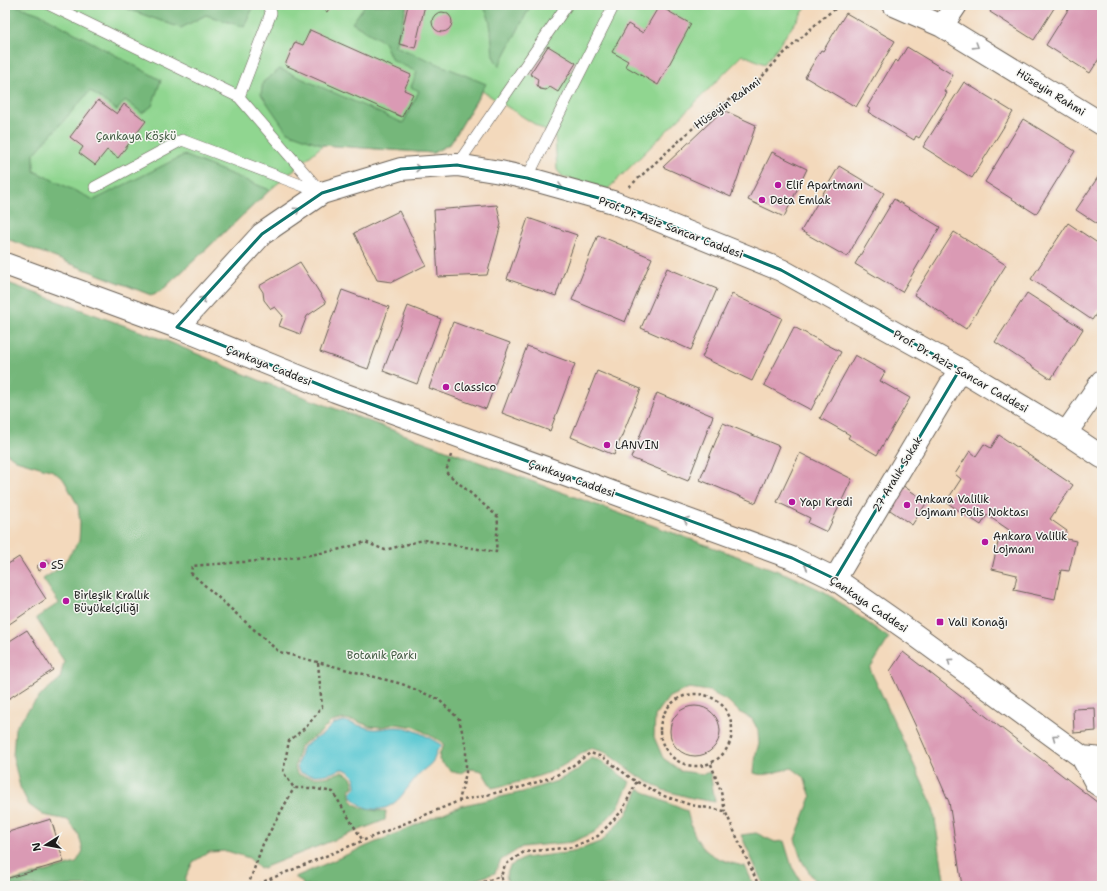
<svg xmlns="http://www.w3.org/2000/svg" width="1107" height="891" viewBox="0 0 1107 891" font-family="'Shantell Sans',sans-serif">
  <rect width="100%" height="100%" fill="#f6f6f2"/>
  <filter id="ink" filterUnits="userSpaceOnUse"><feTurbulence type="fractalNoise" baseFrequency=".025" numOctaves="2"/><feDisplacementMap in="SourceGraphic" scale="8" xChannelSelector="R" yChannelSelector="G"/><feConvolveMatrix kernelMatrix="1 2 1 2 8 2 1 2 1" color-interpolation-filters="sRGB"/></filter>
  <filter id="wash" filterUnits="userSpaceOnUse"><feTurbulence type="fractalNoise" baseFrequency=".012" numOctaves="4" result="noise"/><feDisplacementMap in="SourceGraphic" scale="16" xChannelSelector="R" yChannelSelector="G"/><feGaussianBlur stdDeviation="0.9" result="paint"/><feColorMatrix in="noise" values="0 0 0 0 0 0 0 0 0 0 0 0 0 0 0 0 0 1.4 0 .05"/><feComposite in="paint" operator="in"/></filter>
  <g filter="url(#wash)">
    <rect width="100%" height="100%" fill="#f3d9bc"/>
    <path fill="#90d690" stroke="#567956" d="M5,5H808L765,64L743,55L608,189L563,177L557,170L555,137L482,91L451,143L433,153L323,145L270,190L161,291L151,295L5,238Z"/>
    <path fill="#74b77a" stroke="#486a4b" d="M5,5H14L40,14L161,80L152,106L142,113L125,100L117,110L90,91L34,154V171L94,200L184,155L270,190L161,291L151,295L5,238Z
      M116,5H251L252,10L244,27L206,15L181,28Z
      M365,5H407L395,46L486,84L451,143L433,153L323,145L287,132L261,94L263,82L280,69L403,123L419,91L411,87L417,72L392,60L384,42L352,23Z
      M481,5H531L499,66C497,63 494,59 493,55C491,41 493,14 481,5Z
      M5,282L167,341L261,381L446,450L786,574L825,592L889,638L870,669L933,806L945,886H818L802,861L795,839L811,797L804,777L792,768C780,770 766,778 754,773L756,753L759,744L758,730L752,719L739,712L729,702L709,691L689,688L669,697L655,716L654,737L663,758L681,771L703,774L710,772L715,802L692,798L663,790L635,774L605,752L590,748C578,756 566,765 552,771C533,779 512,784 492,788L482,771C477,770 471,768 466,770C464,771 463,772 461,773C453,775 445,765 439,760L440,752L444,746L442,742L415,727L396,724L381,727L369,726L356,721L344,719L331,722L321,732L300,746L295,767L297,774C307,778 322,779 333,775C336,774 339,772 342,772C349,774 354,779 354,787L350,789C346,809 373,811 386,811L385,820L260,869L249,858L227,851L209,852L193,862L186,877L185,886H5V883L76,863L83,851L79,835L68,820L43,815L29,805L20,787L13,757L15,728L28,710L44,692L60,679L64,661L36,618L59,603L43,579L61,567L79,541L80,523L78,506L64,480L53,471L16,460L5,452Z
      M591,758L601,761L630,782L618,807L595,832L572,842L522,847L501,860L495,873L472,881L465,886H304L301,881L295,877L460,806L523,792L557,781L576,771Z
      M639,789L658,799L687,811C690,822 693,835 701,845C709,857 731,864 745,866L754,886H509L506,876L510,866L525,858L573,852L602,841L627,814Z
      M756,833L775,842L784,841L792,867L804,886H764L741,835Z"/>
    <path fill="#5dc9d3" stroke="#3c7278" d="M344,721C352,723 360,726 368,728C378,731 386,727 396,727C413,727 426,736 440,744L442,746C434,751 437,755 433,761C429,767 422,770 417,776C403,792 394,815 367,808C361,806 354,801 351,794L352,791L356,788C357,780 352,771 343,769C338,769 335,772 331,773C321,776 308,776 299,772L297,767L302,748L311,741L322,735L333,724Z"/>
    <g id="blocks">
      <path fill="#da9ab4" d="M304,5H313L310,9Z
        M316,5H340L338,9L331,5L327,12Z
        M408,5H425L415,48L399,44Z
        M994,5H1056L1034,40L990,12Z
        M1071,5H1102V54L1090,73L1046,45Z
        M659,6L691,24L658,85L625,66L628,61L612,52L628,24L643,33Z
        M432 22a10 10 0 1 1 20 0a10 10 0 1 1-20 0Z
        M846,13L895,41L856,107L805,77L821,50L823,51Z
        M310,30L411,75L404,90L413,94L402,117L285,65L295,42L303,45Z
        M548,46L576,63L558,92L550,87L546,90L540,89L537,85L538,79L530,74Z
        M907,47L953,75L944,91L947,93L919,138L916,136L914,140L868,112L870,109L867,107L895,60L898,62Z
        M964,82L1013,112L972,178L923,147Z
        M98,100L117,114L124,104L146,121L118,158L107,150L95,165L79,153L83,147L70,137Z
        M723,110L756,125L731,197L663,167Z
        M1023,119L1075,151L1036,214L985,182Z
        M772,152L807,169L784,217L748,200Z
        M839,166L884,193L847,257L801,231Z
        M1102,171V227L1076,210Z
        M894,199L940,227L902,292L855,264Z
        M497,205L501,224L487,275L438,277L434,210Z
        M399,211L426,265L392,282L377,280L354,233Z
        M528,218L577,235L556,296L507,279Z
        M1068,223L1102,246V305L1092,320L1031,279Z
        M954,232L1006,265L966,329L914,295Z
        M598,235L652,258L625,322L572,300Z
        M300,262L326,303L307,316L300,334L279,326L283,316L275,307L271,309L264,300L263,292L259,286Z
        M667,268L717,289L691,350L641,328Z
        M342,290L389,307L368,369L320,352Z
        M1027,293L1083,329L1051,379L995,342Z
        M732,294L782,318L752,381L702,357Z
        M408,306L441,319L417,384L383,371Z
        M453,322L510,343L486,409L429,388Z
        M794,327L841,352L811,410L764,385Z
        M527,346L575,364L550,431L502,413Z
        M855,355L885,372L880,381L910,398L877,455L848,438L850,435L820,418Z
        M597,371L641,389L614,455L571,437Z
        M657,393L713,416L688,481L631,458Z
        M723,423L779,446L756,503L700,480Z
        M999,435L1073,485L1050,519L1067,531L1062,538L1076,541L1069,571L1061,570L1055,599L1014,590L1017,575L992,569L999,538L1011,541L1015,534L987,515L981,525L946,502L961,479L955,474L970,451L976,456L984,444L991,448Z
        M800,453L852,479L827,532L808,523L810,518L777,502Z
        M902,485L927,502L912,525L887,508Z
        M19,557L46,599L5,627V566Z
        M47,559L50,563L39,571L37,566Z
        M27,630L53,670L5,701V644Z
        M903,652L1102,806V886H962L949,802L917,729L890,671Z
        M670 731a25 25 0 1 1 50 0a25 25 0 1 1-50 0Z
        M1095,708L1096,731L1074,733L1073,709Z
        M51,819L64,862L5,879V833Z"/>
    </g>
  </g>
  <g filter="url(#ink)">
    <use href="#blocks" fill-opacity="0" stroke="#675e54" stroke-width="1"/>
    <g fill="none" stroke-linecap="round" stroke-linejoin="round">
      <defs>
        <path id="lane" d="M50,5L239,97
          M268,5L271,13L239,97L321,192
          M457,165L567,5
          M527,178L614,5
          M95,187L182,140L322,193"/>
        <path id="street" d="M894,5L942,26L1102,124
          M942,26L956,5
          M177,327L262,234L322,193L401,169L457,165L500,172L527,178L613,202L781,270L960,369L1066,433L1102,457
          M1066,433L1102,381
          M835,579L960,369"/>
        <path id="primary" d="M5,264L177,327L335,391L792,558L835,579L915,635L1082,757L1102,759
          M1082,757L1096,783L1102,787"/>
      </defs>
      <use href="#lane" stroke="#675e54" stroke-width="12"/>
      <use href="#street" stroke="#675e54" stroke-width="24"/>
      <use href="#primary" stroke="#675e54" stroke-width="24"/>
      <path stroke="#675e54" stroke-width="2.5" stroke-dasharray="3 3" stroke-linecap="butt" d="M629,187L705,117L760,79L779,58L825,16L841,5
        M451,455L446,472L498,517L496,552L423,540L385,550L365,542C312,560 247,561 192,566L191,573L279,652L402,684L438,699L459,719L466,747V773L459,801
        M318,663L322,707L306,727L289,741L283,772L294,788H311L333,792L363,841
        M660 730a36 36 0 1 1 72 0a36 36 0 1 1-72 0Z
        M711,764L721,792L725,811
        M248,886L263,844L294,788
        M253,886L459,801L522,787L555,776L572,766L590,753L603,757L632,779L661,795L691,805L725,811L759,886
        M472,886L501,876
        M504,886L501,876L505,865L524,852L573,847L598,836L622,811L637,781"/>
      <use href="#lane" stroke="#fff" stroke-width="11"/>
      <use href="#street" stroke="#fff" stroke-width="22"/>
      <use href="#primary" stroke="#fff" stroke-width="22"/>
    </g>
    <defs><path id="oneway-chevron" d="M-2-3.5L2.5 0L-2 3.5" fill="none" stroke-width="1.6" stroke-linecap="round" stroke-linejoin="round"/></defs>
    <g stroke="#999">
      <use href="#oneway-chevron" transform="translate(976 46) rotate(32)"/>
      <use href="#oneway-chevron" transform="translate(418 168) rotate(-4)"/>
      <use href="#oneway-chevron" transform="translate(560 187) rotate(15)"/>
      <use href="#oneway-chevron" transform="translate(297 210) rotate(-34)"/>
      <use href="#oneway-chevron" transform="translate(203 299) rotate(-48)"/>
      <use href="#oneway-chevron" transform="translate(686 520) rotate(-160)"/>
      <use href="#oneway-chevron" transform="translate(807 566) rotate(-154)"/>
      <use href="#oneway-chevron" transform="translate(950 661) rotate(-144)"/>
      <use href="#oneway-chevron" transform="translate(1055 737) rotate(-144)"/>
    </g>
  </g>
  <path fill="none" stroke="#0f766e" stroke-width="3" stroke-linejoin="round" d="M457,165L527,178L613,202L781,270L960,369L835,579L792,558L335,391L177,327L262,234L322,193L401,169Z"/>
  <g fill="#b5179e" stroke="#f6f6f2" stroke-width="1.5">
    <circle cx="778" cy="185" r="4"/>
    <circle cx="762" cy="200" r="4"/>
    <circle cx="446" cy="387" r="4"/>
    <circle cx="607" cy="445" r="4"/>
    <circle cx="792" cy="502" r="4"/>
    <circle cx="907" cy="505" r="4"/>
    <circle cx="985" cy="542" r="4"/>
    <circle cx="43" cy="565" r="4"/>
    <circle cx="66" cy="601" r="4"/>
    <rect x="936" y="618" width="8" height="8" rx="2"/>
  </g>
  <g text-anchor="middle" stroke-width="3" stroke-linejoin="round" paint-order="stroke">
    <g font-size="11" fill="#1c1c1c" stroke="#f6f6f2">
      <text transform="translate(1051 92) rotate(32)" y="4">Hüseyin Rahmi</text>
      <text transform="translate(727 103) rotate(-36)" y="4">Hüseyin Rahmi</text>
      <text transform="translate(671 227) rotate(21)" y="4">Prof. Dr. Aziz Sancar Caddesi</text>
      <text transform="translate(269 365) rotate(22)" y="4">Çankaya Caddesi</text>
      <text transform="translate(961 371) rotate(30)" y="4">Prof. Dr. Aziz Sancar Caddesi</text>
      <text transform="translate(897 474) rotate(-59)" y="4">27 Aralık Sokak</text>
      <text transform="translate(572 478) rotate(20)" y="4">Çankaya Caddesi</text>
      <text transform="translate(869 604) rotate(34)" y="4">Çankaya Caddesi</text>
    </g>
    <g font-size="11" fill="#455d45" stroke="#f6f6f2">
      <text x="136" y="140">Çankaya Köşkü</text>
      <text x="382" y="659">Botanik Parkı</text>
    </g>
    <g font-size="11" fill="#1c1c1c" stroke="#f6f6f2" text-anchor="start">
      <text x="786" y="189">Elif Apartmanı</text>
      <text x="770" y="204">Deta Emlak</text>
      <text x="454" y="391">Classico</text>
      <text x="615" y="449">LANVIN</text>
      <text x="915" y="503">Ankara Valilik<tspan x="915" dy="13">Lojmanı Polis Noktası</tspan></text>
      <text x="800" y="506">Yapı Kredi</text>
      <text x="993" y="540">Ankara Valilik<tspan x="993" dy="13">Lojmanı</tspan></text>
      <text x="51" y="569">S5</text>
      <text x="74" y="599">Birleşik Krallık<tspan x="74" dy="13">Büyükelçiliği</tspan></text>
      <text x="948" y="626">Vali Konağı</text>
    </g>
  </g>
  <rect width="1107" height="891" fill="none" stroke="#f6f6f2" stroke-width="20"/>
  <g transform="translate(46 845) rotate(259)" stroke="#f6f6f2" stroke-width="3" paint-order="stroke">
  <path d="M0-3L7 15L0 10L-7 15Z" fill="#1c1c1c"/>
  <text y="-6" font-size="11" font-weight="bold" text-anchor="middle" fill="#1c1c1c">N</text>
  </g>
</svg>
